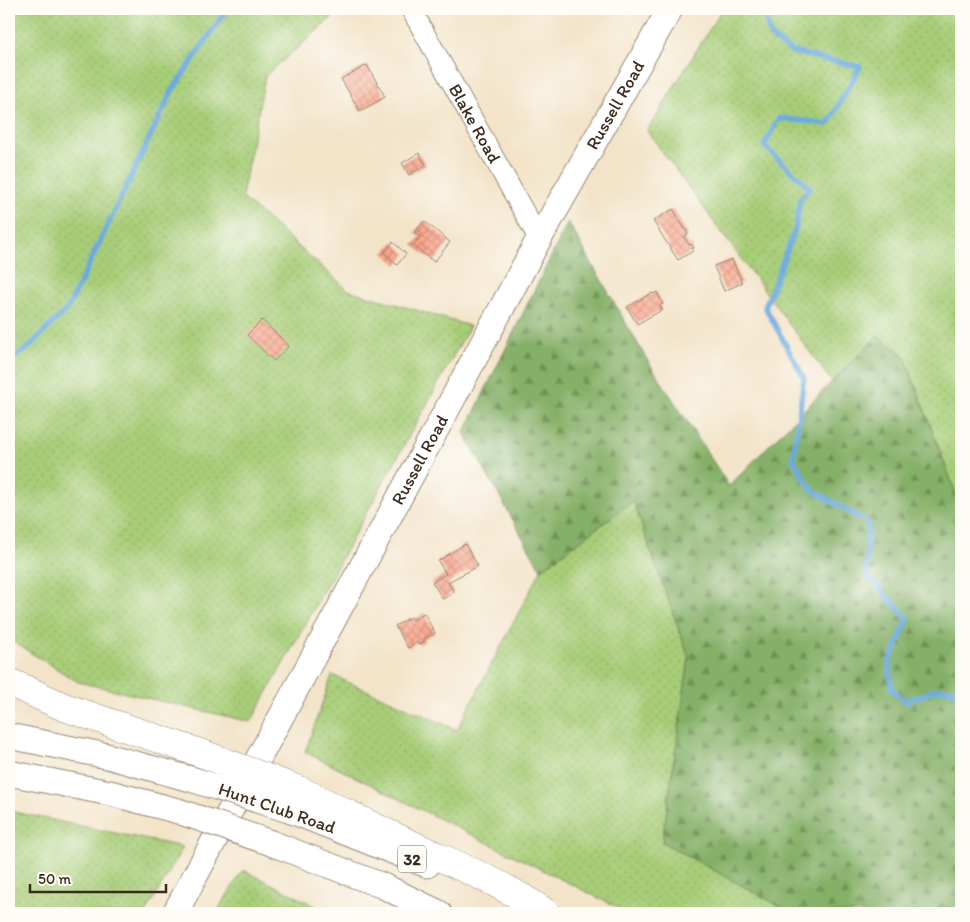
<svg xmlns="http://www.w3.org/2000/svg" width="970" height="922" viewBox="0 0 970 922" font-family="Itim,sans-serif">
  <defs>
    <pattern id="green-dots" width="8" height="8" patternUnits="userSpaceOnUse" patternTransform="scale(1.25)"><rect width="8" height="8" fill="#a7cd78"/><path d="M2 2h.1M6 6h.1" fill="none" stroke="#91b067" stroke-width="1.8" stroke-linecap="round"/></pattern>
    <pattern id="forest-firs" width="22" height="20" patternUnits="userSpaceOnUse" patternTransform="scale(1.25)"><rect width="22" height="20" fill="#85b068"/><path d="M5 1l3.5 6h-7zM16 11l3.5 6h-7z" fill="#6e8f55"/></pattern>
    <pattern id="building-cross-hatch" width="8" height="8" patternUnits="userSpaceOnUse" patternTransform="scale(1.25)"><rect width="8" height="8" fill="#faa489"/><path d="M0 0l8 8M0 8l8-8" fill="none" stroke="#cc866f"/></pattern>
  </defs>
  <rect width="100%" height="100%" fill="#fdfcf7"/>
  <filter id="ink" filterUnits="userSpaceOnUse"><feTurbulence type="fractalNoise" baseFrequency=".02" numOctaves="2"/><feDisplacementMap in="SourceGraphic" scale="10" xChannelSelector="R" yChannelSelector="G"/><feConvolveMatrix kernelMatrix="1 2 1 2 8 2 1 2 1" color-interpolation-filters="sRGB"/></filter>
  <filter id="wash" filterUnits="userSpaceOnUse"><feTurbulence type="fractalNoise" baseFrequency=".0096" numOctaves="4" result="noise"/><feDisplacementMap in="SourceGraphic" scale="20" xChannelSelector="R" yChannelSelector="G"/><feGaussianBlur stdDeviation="1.12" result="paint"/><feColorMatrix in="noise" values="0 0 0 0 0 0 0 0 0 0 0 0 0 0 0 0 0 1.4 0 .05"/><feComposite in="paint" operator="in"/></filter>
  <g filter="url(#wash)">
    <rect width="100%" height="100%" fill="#f3e4c9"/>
    <path fill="url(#green-dots)" stroke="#717c4b" d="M9,9H342L265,76L242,197L348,290L470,326L251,722L78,682L9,639Z
      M722,9H961V507L904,355L877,336L832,382L647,131Z
      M633,501L689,658L662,842L792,913H629L305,752L332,675L457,730L541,570Z
      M9,811L183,847L146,913H9Z
      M243,870L330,913H216Z"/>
    <path fill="url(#forest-firs)" stroke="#606d43" d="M568,222L646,358L729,486L877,336L904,355L961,507V913H792L662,842L689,658L633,501L541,570L464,433Z"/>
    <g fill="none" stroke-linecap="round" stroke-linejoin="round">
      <path stroke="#6aaadd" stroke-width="5.5" d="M770,9L765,14L770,36L792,52L860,67L828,124L779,118L764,146L810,188L800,199L795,230L765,307L804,378L793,459L811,489L868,523L866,574L908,619L889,663L892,690L906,702L937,689L954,690L961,701
        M9,359L25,351L68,308L172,91L227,9"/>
    </g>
    <g id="blocks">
      <path fill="url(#building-cross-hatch)" d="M367,65L385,97L360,111L341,79Z
        M419,153L426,165L409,175L402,163Z
        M673,209L688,234L684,237L689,245L691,244L694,248L691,249L693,251L678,260L653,221Z
        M424,221L450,242L434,262L413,245L420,237L414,233Z
        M393,242L406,254L397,265L384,253Z
        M732,259L742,283L724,291L714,266Z
        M657,292L663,304L660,305L662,310L637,324L627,307L652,293L653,294Z
        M262,320L289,346L274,361L247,335Z
        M465,544L478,566L448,582L454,592L443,599L432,582L446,574L438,561Z
        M424,613L435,633L424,639L425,641L419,645L417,642L408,648L395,626L411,617L413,620Z"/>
    </g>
  </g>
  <g filter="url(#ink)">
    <use href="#blocks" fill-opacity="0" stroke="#978774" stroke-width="1"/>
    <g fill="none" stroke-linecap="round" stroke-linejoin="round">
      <defs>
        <g id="minor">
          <path id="s1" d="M411,9L539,239"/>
        </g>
        <g id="major">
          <path d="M9,736L107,756L194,780"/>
          <path d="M9,773L110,793L178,811"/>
          <path d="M289,810L427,865"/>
          <path d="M271,843L383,886L439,913"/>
          <path id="s2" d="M175,913L539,239L670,9"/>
        </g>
        <path id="highway" d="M9,682L64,707L206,755
          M299,790C339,809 377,829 417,847C461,867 506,885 546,913"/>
      </defs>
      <use href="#minor" stroke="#978774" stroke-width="22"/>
      <use href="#major" stroke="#978774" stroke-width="27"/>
      <use href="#highway" stroke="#978774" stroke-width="29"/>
      <use href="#minor" stroke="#fff" stroke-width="20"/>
      <use href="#major" stroke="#fff" stroke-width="25"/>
      <use href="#highway" stroke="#fff" stroke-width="28"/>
      <defs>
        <path id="major-bridge" d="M194,780L289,810
          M178,811L271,843"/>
        <path id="highway-bridge" d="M206,755L299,790"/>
      </defs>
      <use href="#major-bridge" stroke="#978774" stroke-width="27" stroke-linecap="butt"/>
      <use href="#highway-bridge" stroke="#978774" stroke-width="29" stroke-linecap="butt"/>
      <use href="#major-bridge" stroke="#fff" stroke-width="25"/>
      <use href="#highway-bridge" stroke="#fff" stroke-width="28"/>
    </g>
  </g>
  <g text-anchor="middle" stroke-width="4.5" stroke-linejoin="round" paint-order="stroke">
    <rect fill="#fdfcf7" stroke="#75695f" stroke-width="1" x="398" y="845.5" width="28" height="27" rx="4"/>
    <g font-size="16" font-weight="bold" fill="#3b2a1e">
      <text x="412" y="865">32</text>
    </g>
    <g font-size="18" fill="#3b2a1e" stroke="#fdfcf7">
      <text dy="6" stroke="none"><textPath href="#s2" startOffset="920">Russell Road</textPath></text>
      <text dy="6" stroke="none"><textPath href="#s1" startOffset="131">Blake Road</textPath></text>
      <text dy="6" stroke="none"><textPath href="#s2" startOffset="515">Russell Road</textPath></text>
      <text transform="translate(277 808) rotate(19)" y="6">Hunt Club Road</text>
    </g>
  </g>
  <rect width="970" height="922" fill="none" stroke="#fdfcf7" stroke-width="30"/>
  <path d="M30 884v8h136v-8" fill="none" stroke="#3b2a1e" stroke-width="2.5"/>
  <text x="38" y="884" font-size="15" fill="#3b2a1e" stroke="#fdfcf7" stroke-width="4" paint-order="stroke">50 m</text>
</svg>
